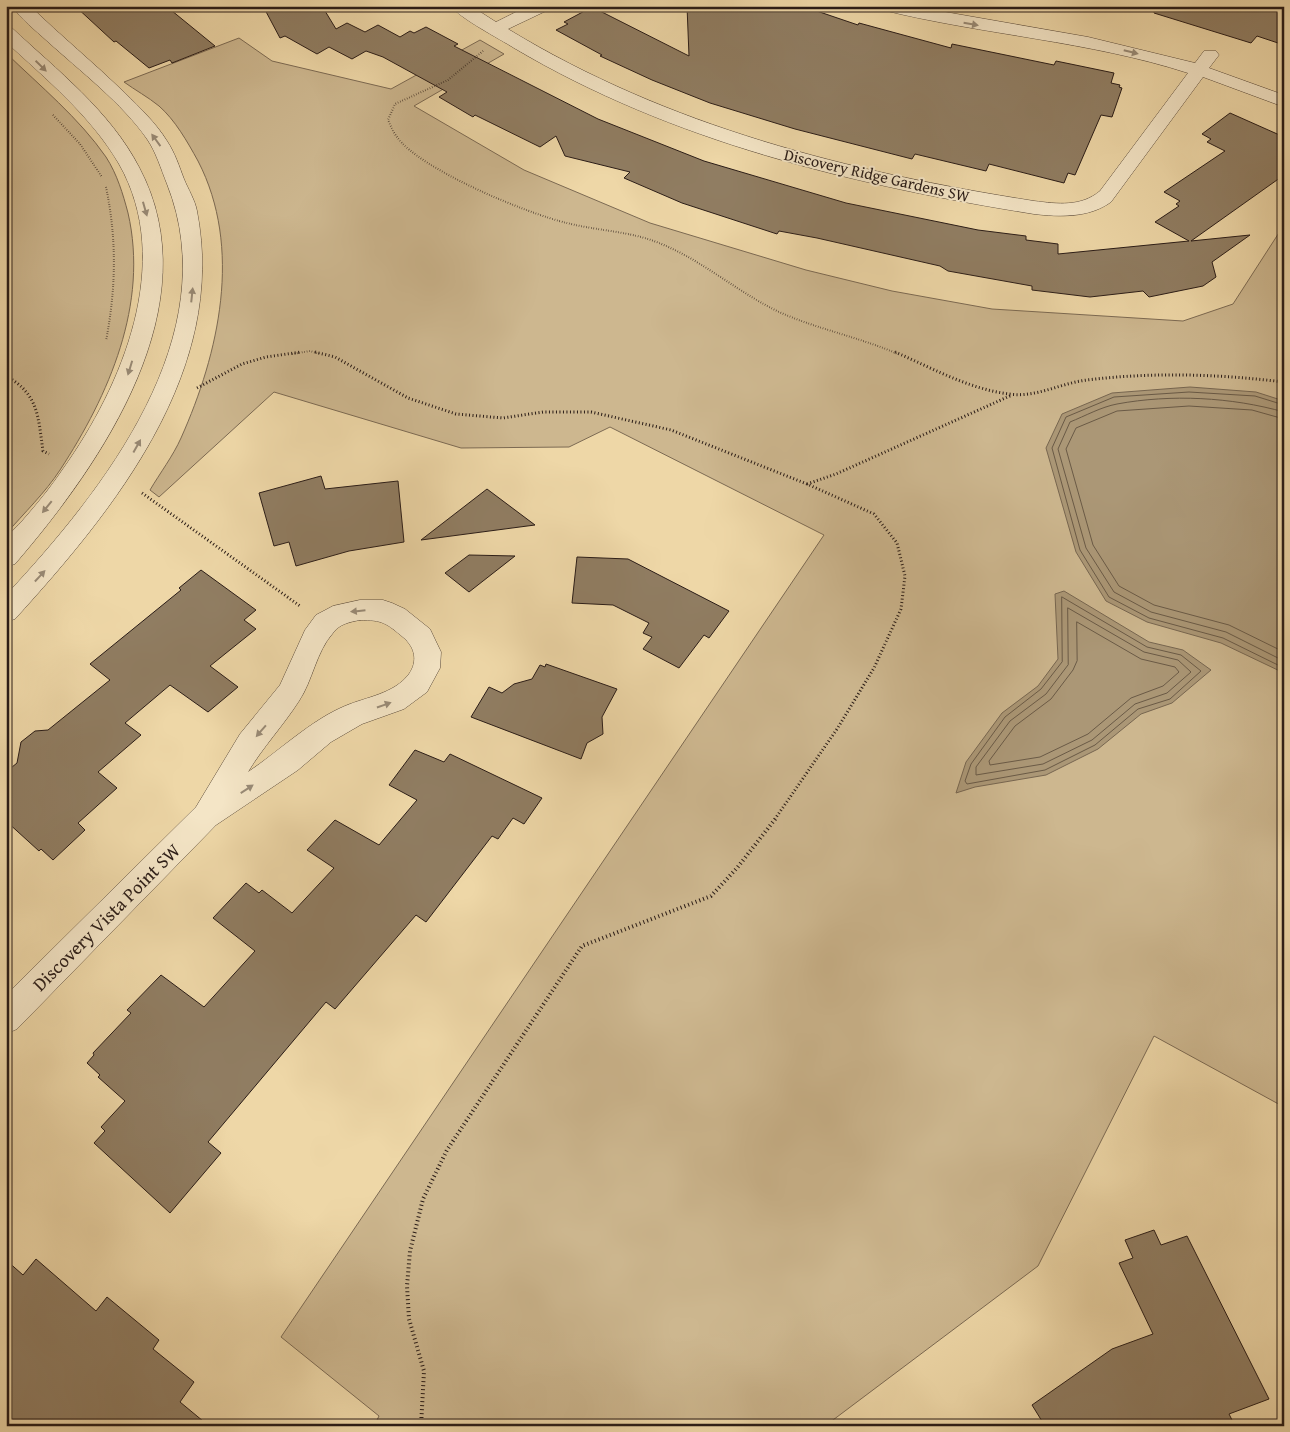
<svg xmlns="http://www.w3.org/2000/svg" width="1290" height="1432" viewBox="0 0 1290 1432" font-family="'Gentium Book Plus',serif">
  <rect width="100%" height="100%" fill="#eed7a7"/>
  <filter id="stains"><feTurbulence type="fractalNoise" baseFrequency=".004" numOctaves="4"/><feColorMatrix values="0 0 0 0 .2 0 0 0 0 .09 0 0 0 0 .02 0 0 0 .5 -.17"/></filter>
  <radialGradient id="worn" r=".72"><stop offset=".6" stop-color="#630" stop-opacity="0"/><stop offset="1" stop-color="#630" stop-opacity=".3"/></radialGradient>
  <path fill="#cdb78f" stroke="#7c6a53" d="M239,38L272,61L391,89L480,40L504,54L414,106L524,170L650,223L806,270L892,291L992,309L1183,321L1233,304L1284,225V1107L1154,1036L1038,1266L825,1426H374L379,1416L281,1337L824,535L610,427L569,447L461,448L274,392L159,497L150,490C160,473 173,456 181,438C219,353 243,248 198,161C187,141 175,120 159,106C148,97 135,90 124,82Z
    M6,53C40,86 79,118 106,157C117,174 123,194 128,213C149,304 109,395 60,470C45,493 24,513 6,534Z"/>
  <path fill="#ab9776" stroke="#776650" d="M1190,387L1256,392L1284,401V673L1221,643L1147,622L1106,601L1076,552L1046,448L1062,414L1112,393Z
    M1064,591L1149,642L1183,650L1211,670L1172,703L1141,714L1098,749L1046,775L975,787L956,793L966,762L1002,713L1038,686L1058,659L1055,594Z"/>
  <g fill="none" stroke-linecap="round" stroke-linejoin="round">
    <path stroke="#6a5a46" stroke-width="1" d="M1284,405L1255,396L1189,392L1114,397L1066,417L1052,448L1080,550L1109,597L1149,618L1223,638L1284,668
      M1284,412C1231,397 1171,394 1117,404C1101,407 1085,416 1070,422L1058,449L1086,548L1114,592L1151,612L1226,632L1284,661
      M1284,419L1252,410L1189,406L1117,411L1076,428L1066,449L1093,545L1119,586L1154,605L1229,625L1284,652
      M1062,597L1147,647L1181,655L1201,671L1170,699L1138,709L1095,745L1045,770L967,784L965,781L971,764L1005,717L1041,689L1062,662Z
      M1068,608L1144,652L1178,660L1191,672L1167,693L1135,704L1092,740L1043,764L976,775V767L1010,721L1046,694L1068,665Z
      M1077,622L1141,659L1175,667L1179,672L1163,686L1131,698L1088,734L1040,757L990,765L989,761L1015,726L1051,699L1073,670L1077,661Z"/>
  </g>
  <path fill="#907d62" stroke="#2a1c17" d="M75,6H166L215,46L172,63L170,60L149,68L116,41L114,42Z
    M263,6H322L336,29L347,23L365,32L378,25L400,37L410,31L414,33L426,27L458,44L454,46L598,119L704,161L846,203L978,230L1026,236V240L1058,244V254L1189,241L1155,222L1179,206L1176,204L1180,201L1164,192L1225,151L1207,142L1211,139L1202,134L1230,113L1284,137V175L1191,241L1250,235L1212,262L1216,277L1203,286L1149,297L1143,291L1090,297L1032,290V286L948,271L940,266L817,238L779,231L777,234L682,203L624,178L630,172L565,156L556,136L540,147L475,115L473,117L439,97L447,92L383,57L366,51L352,59L329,47L317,54L285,36L280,38Z
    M687,6H802L858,25L859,23L951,48L952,44L1054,65L1056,61L1114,73L1111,83L1120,85L1119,87L1122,88L1112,117L1101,115L1075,175L1068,173L1064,183L989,164L986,171L915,154L912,159L795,129L710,103L652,80L600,56L602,55L556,30L568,24L564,22L592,7L689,56Z
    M1155,6H1225L1243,11L1247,6H1284V45L1257,36L1251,43L1154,13Z
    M321,476L325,489L398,481L404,542L349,551L296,566L289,542L274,546L259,493Z
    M487,489L535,525L421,540Z
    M469,555L515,556L469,592L445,573Z
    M577,557L628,559L729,611L709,638L704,635L679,668L643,649L652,637L643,633L649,623L613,605L572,603Z
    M201,570L256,610L244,620L256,629L210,666L238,687L208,712L170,685L125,723L141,735L98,772L117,788L78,823L85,830L53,860L41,849L39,851L6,821V772L17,763L21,742L35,731L48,730L110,680L90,664L181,590L179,588Z
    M546,664L617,689L602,717L603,734L587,743L581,759L471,717L489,687L502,693L514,684L532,679L540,665L545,667Z
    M415,750L444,762L450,754L542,798L524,824L513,818L498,839L492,836L426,922L416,915L335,1009L326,1002L208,1142L221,1153L170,1213L94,1143L105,1131L101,1127L125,1101L98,1077L100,1075L87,1063L94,1055L93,1053L131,1013L127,1010L161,975L204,1007L255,951L213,918L246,883L259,893L262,890L292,913L334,868L307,850L335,820L379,845L417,800L389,785Z
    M1154,1230L1161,1245L1187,1236L1269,1399L1229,1414L1235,1426H1045L1032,1405L1112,1349L1153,1334L1119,1263L1133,1258L1125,1240Z
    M36,1259L96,1311L107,1297L159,1340L153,1349L194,1382L180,1402L209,1426H6V1260L23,1275Z"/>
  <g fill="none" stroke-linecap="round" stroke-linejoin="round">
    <defs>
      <path id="minor" d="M12,6H30C61,36 94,63 125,93C140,108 156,123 167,141C175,153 179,166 184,179C188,189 195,200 197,211C228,370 115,509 15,619L6,622V595C104,490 227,335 167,184C161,169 156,152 147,139C123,104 79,70 47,41C35,30 21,19 12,6Z
        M451,6H471L496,22L528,6H550L548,10L508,29C669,127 849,172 1034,201C1058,204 1081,207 1100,191L1188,73C1089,41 984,35 883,10L881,6H911L1088,37L1195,63L1204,51H1216L1219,55L1209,68L1284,95V107L1203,77L1111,202C1089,218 1060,217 1034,214C853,185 673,142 514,48C500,39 459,18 451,6Z
        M6,27L12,28C57,70 110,111 139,167C212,304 102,463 15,564L6,567C6,559 4,547 6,540C8,534 19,525 23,520C37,504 51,487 63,469C122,386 175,262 119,164C91,116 46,79 6,42Z
        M360,600H383L392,603L405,609L430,629L441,652L440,668L427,692L404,709L362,724L331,742L298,770L216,825L17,1029L6,1034V995L196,807L240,734L280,685L305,630L316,615L333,606ZM360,620C383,620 386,623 404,638C415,648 418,661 409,674C394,694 366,697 345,706C311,720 278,752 248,772C263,747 283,726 299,701C313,680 316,652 333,633C339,624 350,622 360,620Z"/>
    </defs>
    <use href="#minor" stroke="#5b4b3b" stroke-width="1"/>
    <path stroke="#2a1c17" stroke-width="2" stroke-dasharray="0.5 2" stroke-linecap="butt" d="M483,51L448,80L395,104L388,120C391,126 393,132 397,137C419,169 528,214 567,223C598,231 630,231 659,243C702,260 736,291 777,311C816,329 859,337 898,354
      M53,115L80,144L102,177
      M106,187C117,240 116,288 106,341
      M292,354L310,351L320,354"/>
    <path stroke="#2a1c17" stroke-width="3" stroke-dasharray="1 2.5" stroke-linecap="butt" d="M315,352L335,357L408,398L456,414L503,418L543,412H591L671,430L807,484L874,514L897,543L905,576L901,609L874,668L837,729L775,819
      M895,352C932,368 969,389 1009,394C1036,398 1061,383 1087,380C1154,372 1217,374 1284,382
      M6,376C39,394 38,417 43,451L49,454
      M197,388L242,364L266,357L301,352
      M807,484L836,474L1012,395
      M142,493L300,606"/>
    <path stroke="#2a1c17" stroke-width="4" stroke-dasharray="1 3" stroke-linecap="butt" d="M421,1426L424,1371L409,1319L407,1286L410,1251L423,1199L447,1150L582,946L711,896L737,868L776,818"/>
    <use href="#minor" fill="#f4e5c6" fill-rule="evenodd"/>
  </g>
  <defs><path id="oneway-solid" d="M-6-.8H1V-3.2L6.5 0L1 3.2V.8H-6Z" transform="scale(1.25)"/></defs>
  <g fill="#998b77">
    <use href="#oneway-solid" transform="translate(971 24) rotate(10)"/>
    <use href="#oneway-solid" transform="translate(1131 52) rotate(14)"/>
    <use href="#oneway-solid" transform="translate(41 66) rotate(44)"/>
    <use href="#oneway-solid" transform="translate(156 140) rotate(-126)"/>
    <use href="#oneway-solid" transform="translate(145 209) rotate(74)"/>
    <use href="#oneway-solid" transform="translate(192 295) rotate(-84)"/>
    <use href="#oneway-solid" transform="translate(130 368) rotate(107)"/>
    <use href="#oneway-solid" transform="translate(137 446) rotate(-61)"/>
    <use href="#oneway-solid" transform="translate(47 507) rotate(129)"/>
    <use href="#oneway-solid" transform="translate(40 576) rotate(-47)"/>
    <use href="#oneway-solid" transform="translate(358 611) rotate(174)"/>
    <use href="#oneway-solid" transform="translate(384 705) rotate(-19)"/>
    <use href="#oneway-solid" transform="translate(261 731) rotate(131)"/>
    <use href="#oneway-solid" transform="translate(247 789) rotate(-33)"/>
  </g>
  <g text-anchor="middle" stroke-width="4" stroke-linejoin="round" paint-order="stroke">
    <g font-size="16" fill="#2a1c17" stroke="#f4e5c6">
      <text transform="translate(877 175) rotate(13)" y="6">Discovery Ridge Gardens SW</text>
    </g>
    <g font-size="19" fill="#2a1c17" stroke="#f4e5c6">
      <text transform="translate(106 917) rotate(-45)" y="7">Discovery Vista Point SW</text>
    </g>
  </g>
  <rect width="1290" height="1432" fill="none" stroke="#eed7a7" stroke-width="25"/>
  <rect x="8" y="8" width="1275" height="1417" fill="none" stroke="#2a1c17" stroke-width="2.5"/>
  <rect x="12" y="12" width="1265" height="1407" fill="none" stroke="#2a1c17"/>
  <rect width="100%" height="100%" filter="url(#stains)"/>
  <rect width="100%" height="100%" fill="url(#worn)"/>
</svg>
